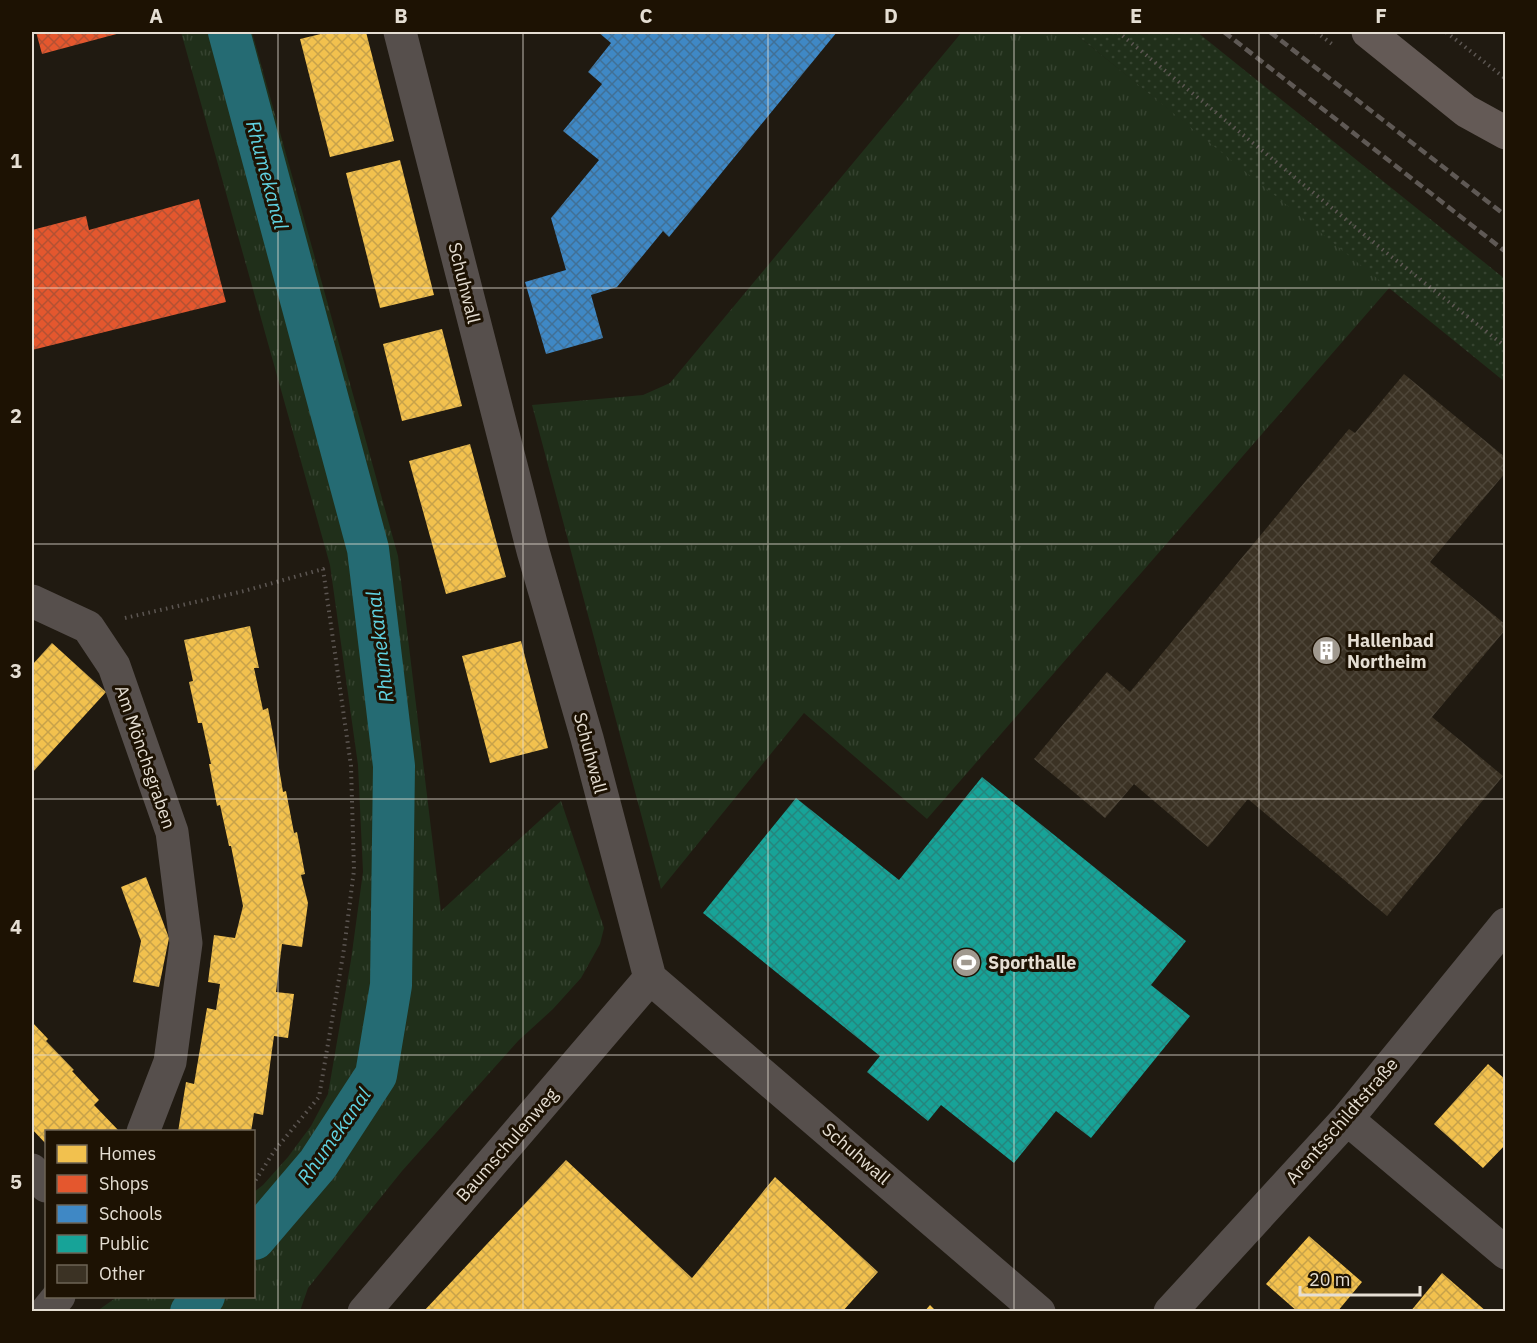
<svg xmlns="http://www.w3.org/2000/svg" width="1537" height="1343" viewBox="0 0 1537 1343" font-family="'IBM Plex Sans',sans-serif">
  <defs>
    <pattern id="grass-tufts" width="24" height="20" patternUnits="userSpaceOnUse" patternTransform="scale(1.5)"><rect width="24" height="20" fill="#202f1a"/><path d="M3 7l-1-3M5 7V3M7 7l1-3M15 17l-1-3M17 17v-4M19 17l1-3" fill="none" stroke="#364330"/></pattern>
    <pattern id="park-dots" width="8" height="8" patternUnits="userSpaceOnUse" patternTransform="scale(1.5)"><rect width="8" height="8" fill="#202f1a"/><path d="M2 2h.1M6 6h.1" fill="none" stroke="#364330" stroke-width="1.8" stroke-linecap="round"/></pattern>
    <pattern id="homes-cross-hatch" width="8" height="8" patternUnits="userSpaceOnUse" patternTransform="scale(1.5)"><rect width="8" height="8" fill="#f2c14e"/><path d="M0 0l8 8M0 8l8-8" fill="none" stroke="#c7a24a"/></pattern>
    <pattern id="shops-cross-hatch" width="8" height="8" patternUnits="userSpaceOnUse" patternTransform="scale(1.5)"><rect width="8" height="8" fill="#e4572e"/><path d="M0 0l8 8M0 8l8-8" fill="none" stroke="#b45133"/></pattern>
    <pattern id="schools-cross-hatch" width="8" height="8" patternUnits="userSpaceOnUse" patternTransform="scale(1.5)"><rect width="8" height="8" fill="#3f88c5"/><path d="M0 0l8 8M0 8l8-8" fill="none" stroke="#417096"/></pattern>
    <pattern id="public-cross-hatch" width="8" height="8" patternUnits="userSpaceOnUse" patternTransform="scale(1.5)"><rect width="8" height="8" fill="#17a398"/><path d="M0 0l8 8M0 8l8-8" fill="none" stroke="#25867d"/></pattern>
    <pattern id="building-cross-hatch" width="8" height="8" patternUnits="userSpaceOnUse" patternTransform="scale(1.5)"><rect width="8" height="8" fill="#3b3224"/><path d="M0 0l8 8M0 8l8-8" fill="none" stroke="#4e4639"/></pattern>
  </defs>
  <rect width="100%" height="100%" fill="#201a11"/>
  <path fill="url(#grass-tufts)" d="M181,32H252L398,556L441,911L561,801L604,928L600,944L581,978L553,1009L518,1041L402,1171L308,1288L300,1311H97L117,1297L254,1296V1192L263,1185L288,1157L311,1126L328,1094L351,960L363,872L358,765L330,565Z
    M962,32H1073L1390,287L927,819L804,713L661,889L532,405L643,395L670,383Z"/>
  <path fill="url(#park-dots)" d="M1073,32H1197L1505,279V382Z"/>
  <path fill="url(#homes-cross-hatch)" d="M329,32H366L394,141L330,157L300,39Z
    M400,160L434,295L380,308L346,173Z
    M442,329L462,406L402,421L383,344Z
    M470,444L506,577L446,594L409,461Z
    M250,626L259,668H254L263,710L268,708L276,750L283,792L286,791L294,833L297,832L305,874L301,875L308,903L302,947L282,944L276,992L294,994L288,1038L274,1036L263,1115L254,1113L251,1132H178L186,1082L194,1084L207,1008L216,1010L220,984L208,982L214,935L235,938L243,906L231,846H229L220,805L217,806L209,764H211L202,723H198L189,682L193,681L184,640Z
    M521,641L548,748L490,763L462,656Z
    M52,643L106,692L32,773V665Z
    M146,877L169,938L159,987L133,982L141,941L121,887Z
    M32,1022L48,1039L46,1041L74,1070L72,1071L99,1100L94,1105L120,1132H46V1144L32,1129Z
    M1488,1064L1506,1080V1144L1483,1168L1434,1124Z
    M566,1160L692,1278L775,1177L878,1272L842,1312H423Z
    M1309,1236L1362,1282L1337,1312H1298L1266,1284Z
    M1442,1273L1487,1312H1410Z
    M930,1305L937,1312H924Z"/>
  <path fill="url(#shops-cross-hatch)" d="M36,32H124L42,54Z
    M199,199L226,302L32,350V230L86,216L89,230Z"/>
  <path fill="url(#schools-cross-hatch)" d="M598,32H837L669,237L663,231L617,287L591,295L603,338L546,354L525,282L566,270L551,218L599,160L563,131L602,84L588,72L611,43Z"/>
  <path fill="url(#public-cross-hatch)" d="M982,777L1186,941L1151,985L1190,1016L1091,1138L1056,1111L1014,1163L941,1105L928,1121L867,1072L880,1056L703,913L796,798L899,880Z"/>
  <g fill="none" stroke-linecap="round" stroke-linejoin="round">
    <path stroke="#256b73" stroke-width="42" d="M229,32L368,549L394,766L391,985L376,1075L318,1164L254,1239
      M191,1312L204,1296"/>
  </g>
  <path fill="url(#building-cross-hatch)" d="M1404,374L1506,458V472L1430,562L1506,625V629L1432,717L1503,776L1387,916L1248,799L1208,847L1134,784L1105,818L1034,759L1107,672L1130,692L1349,429L1355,433Z"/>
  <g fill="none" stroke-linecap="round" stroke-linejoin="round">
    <path stroke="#5c5652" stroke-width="4" stroke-dasharray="1.5 4.5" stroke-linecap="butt" d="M1118,32L1383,250L1506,347
      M1316,32L1332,44
      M1446,32L1506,79
      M125,618L244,591L323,569L351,766L354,870L344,949L319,1097L275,1150L255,1181H254"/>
    <path stroke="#564f4c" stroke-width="33" d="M400,32L533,551L587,738L650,978L1039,1312
      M32,601L88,627L114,666L172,832L186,943L170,1062L143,1132
      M1347,1119L1506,1253
      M32,1170L46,1186
      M46,1312L59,1296
      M364,1312L650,978
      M1170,1312L1347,1119L1506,924"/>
    <path stroke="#645a56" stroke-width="33" d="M1368,32L1466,111L1506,133"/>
    <path stroke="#5f5955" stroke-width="4.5" stroke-dasharray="9 4.5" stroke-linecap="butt" d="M1224,32L1506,252
      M1270,32L1506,216"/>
  </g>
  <path fill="none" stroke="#e5ded3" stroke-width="1.5" stroke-opacity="0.55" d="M278,32V1312M523,32V1312M768,32V1312M1014,32V1312M1259,32V1312M32,288H1506M32,544H1506M32,799H1506M32,1055H1506"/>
  <defs>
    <symbol id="building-disc" viewBox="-11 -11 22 22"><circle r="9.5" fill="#a0998f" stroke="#1d1203"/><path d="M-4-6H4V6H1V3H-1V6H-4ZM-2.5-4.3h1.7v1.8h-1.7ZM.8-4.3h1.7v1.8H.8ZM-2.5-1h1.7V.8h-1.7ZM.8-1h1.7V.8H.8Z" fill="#fff"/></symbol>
    <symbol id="stadium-disc" viewBox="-11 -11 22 22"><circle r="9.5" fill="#a0998f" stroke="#1d1203"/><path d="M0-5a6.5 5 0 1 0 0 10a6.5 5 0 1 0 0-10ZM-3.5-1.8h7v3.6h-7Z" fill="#fff"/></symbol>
  </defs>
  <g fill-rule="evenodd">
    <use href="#building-disc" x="1310" y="634" width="33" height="33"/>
    <use href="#stadium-disc" x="950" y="946" width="33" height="33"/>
  </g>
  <g text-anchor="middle" stroke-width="6" stroke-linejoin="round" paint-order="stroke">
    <g font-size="18" fill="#e5ded3" stroke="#1d1203">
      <text transform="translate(464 283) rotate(76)" y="6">Schuhwall</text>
      <text transform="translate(590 753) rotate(75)" y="6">Schuhwall</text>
      <text transform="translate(145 757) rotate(71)" y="6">Am Mönchsgraben</text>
      <text transform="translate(1342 1121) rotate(-49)" y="6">Arentsschildtstraße</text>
      <text transform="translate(507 1145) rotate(-49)" y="6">Baumschulenweg</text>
      <text transform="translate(856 1154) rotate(41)" y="6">Schuhwall</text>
    </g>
    <g font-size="18" font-weight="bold" fill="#e5ded3" stroke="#1d1203" text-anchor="start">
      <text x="1347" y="647">Hallenbad<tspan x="1347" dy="21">Northeim</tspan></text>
      <text x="988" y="969">Sporthalle</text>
    </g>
    <g font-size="20" font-style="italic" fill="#60d2e1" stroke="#1d1203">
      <text transform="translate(267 175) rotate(75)" y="7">Rhumekanal</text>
      <text transform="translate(380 647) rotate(-97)" y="7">Rhumekanal</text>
      <text transform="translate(334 1136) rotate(-55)" y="7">Rhumekanal</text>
    </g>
  </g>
  <rect width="1537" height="1343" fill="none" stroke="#1d1203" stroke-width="66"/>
  <rect x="45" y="1130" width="210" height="168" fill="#1d1203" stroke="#6d6456" stroke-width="1.5"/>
  <rect x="57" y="1145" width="30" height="18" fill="#f2c14e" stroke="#6d6456" stroke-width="1.5"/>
  <text x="99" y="1160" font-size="18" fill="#e5ded3">Homes</text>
  <rect x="57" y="1175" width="30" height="18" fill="#e4572e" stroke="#6d6456" stroke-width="1.5"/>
  <text x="99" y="1190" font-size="18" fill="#e5ded3">Shops</text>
  <rect x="57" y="1205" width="30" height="18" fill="#3f88c5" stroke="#6d6456" stroke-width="1.5"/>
  <text x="99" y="1220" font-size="18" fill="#e5ded3">Schools</text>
  <rect x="57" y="1235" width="30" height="18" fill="#17a398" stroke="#6d6456" stroke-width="1.5"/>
  <text x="99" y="1250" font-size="18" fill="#e5ded3">Public</text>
  <rect x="57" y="1265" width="30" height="18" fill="#3b3224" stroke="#6d6456" stroke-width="1.5"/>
  <text x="99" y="1280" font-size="18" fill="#e5ded3">Other</text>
  <path d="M1300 1286v9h120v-9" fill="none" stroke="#e5ded3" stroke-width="3"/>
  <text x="1309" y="1286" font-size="18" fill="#e5ded3" stroke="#1d1203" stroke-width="4.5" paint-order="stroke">20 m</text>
  <rect x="33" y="33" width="1471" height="1277" fill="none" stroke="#e5ded3" stroke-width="2"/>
  <g font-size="20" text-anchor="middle" font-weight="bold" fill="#e5ded3">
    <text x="156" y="23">A</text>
    <text x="401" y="23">B</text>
    <text x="646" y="23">C</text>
    <text x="891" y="23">D</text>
    <text x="1136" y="23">E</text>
    <text x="1381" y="23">F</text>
    <text x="16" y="168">1</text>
    <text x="16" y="423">2</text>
    <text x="16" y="678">3</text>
    <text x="16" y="934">4</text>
    <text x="16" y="1189">5</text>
  </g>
</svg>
